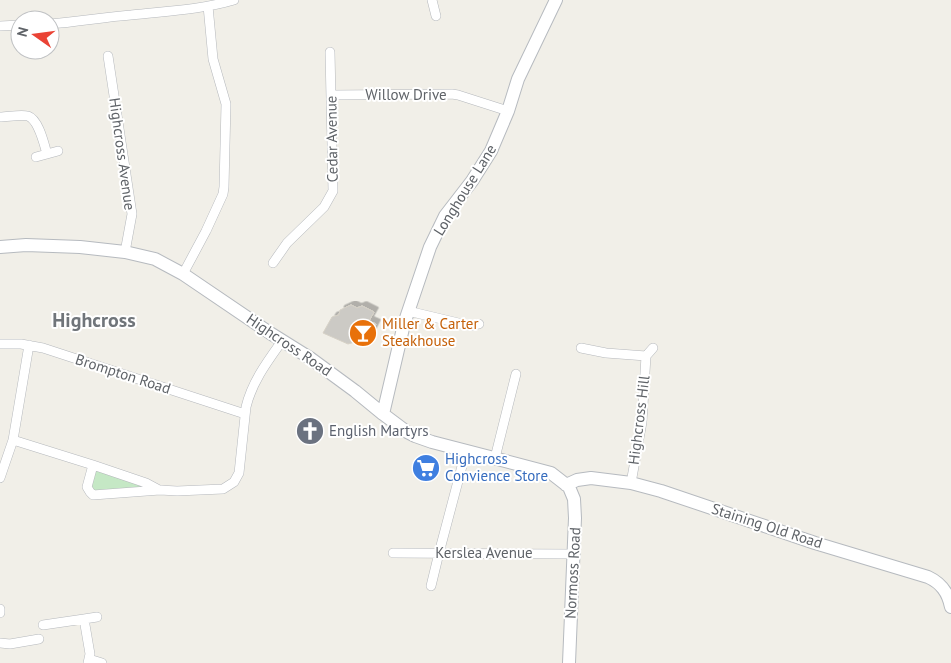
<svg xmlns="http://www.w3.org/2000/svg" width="951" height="663" viewBox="0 0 951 663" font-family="'PT Sans',sans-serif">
  <defs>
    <filter id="shadow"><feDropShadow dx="4.5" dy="-4.5" stdDeviation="0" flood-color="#0004"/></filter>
  </defs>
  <rect width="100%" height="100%" fill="#f1efe8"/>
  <path fill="#c5e8c5" d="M93,465L160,490L90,492Z"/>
  <path fill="#cccac5" stroke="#d6d1c6" filter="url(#shadow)" d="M351,305L357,308L362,306L374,312L369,321L376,324L369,338L348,344L323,333L332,317L339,315L340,310Z"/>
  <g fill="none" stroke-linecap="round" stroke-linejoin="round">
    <defs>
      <path id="street" d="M432,0L436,16
        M50,24C77,22 104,17 131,15C166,11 200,10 234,0
        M0,26L20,25
        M108,56L132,214L125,252
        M332,95L452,94L458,95L508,111
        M0,117C8,117 20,114 28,116C39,120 44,144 47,154
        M36,157L58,151
        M273,263L287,243L324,207L333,191L330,52
        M183,274L206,231L223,194L224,187L226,104L213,59L208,6
        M408,311L471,326L479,324
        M0,344H21L43,348L245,414
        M581,348L606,353L646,356
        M13,440L93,465L87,487L90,492L93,495L160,490L177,491L223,489L234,482L239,473L246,407C252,382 267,362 282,341
        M495,458L516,374
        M93,465L146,483L159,490
        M0,478L13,440L29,345
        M631,483L642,422L646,356L653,348
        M393,553L575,554
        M431,586L439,553L466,451
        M0,609V613
        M84,619L97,617
        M43,625L84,619L90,654L88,663
        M0,643L10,644L39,639
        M89,659L102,663"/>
      <path id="secondary" d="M0,247L26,245L80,247L125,252L155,259L183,274L270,333L310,358L355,391L383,414L407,432L415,436L432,442L551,473L569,487L574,499L575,518L569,663
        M383,414L404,324L430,247L445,216L472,181L491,151L508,111L518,79L556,0
        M566,485L577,480L591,478L631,483L661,491L815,543L928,577C941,583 948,592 951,607"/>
    </defs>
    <use href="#street" stroke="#b5b8bc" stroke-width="10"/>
    <use href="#secondary" stroke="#b6babf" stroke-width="14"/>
    <use href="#street" stroke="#fff" stroke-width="9"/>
    <use href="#secondary" stroke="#fff" stroke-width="12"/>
  </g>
  <defs>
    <symbol id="bar-disc" viewBox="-11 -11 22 22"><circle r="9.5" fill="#e8710a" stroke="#fff"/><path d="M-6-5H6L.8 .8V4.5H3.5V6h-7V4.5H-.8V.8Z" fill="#fff"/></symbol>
    <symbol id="church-disc" viewBox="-11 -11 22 22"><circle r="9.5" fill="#6b7280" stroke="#fff"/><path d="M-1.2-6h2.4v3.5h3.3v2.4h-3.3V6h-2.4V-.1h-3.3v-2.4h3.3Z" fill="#fff"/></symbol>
    <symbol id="supermarket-disc" viewBox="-11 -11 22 22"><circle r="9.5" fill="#3f7fe0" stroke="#fff"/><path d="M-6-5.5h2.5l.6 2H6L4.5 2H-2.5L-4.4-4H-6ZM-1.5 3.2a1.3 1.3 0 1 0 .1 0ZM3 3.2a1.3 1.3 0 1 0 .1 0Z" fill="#fff"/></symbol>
  </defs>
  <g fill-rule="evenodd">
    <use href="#bar-disc" x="347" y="317" width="32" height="32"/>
    <use href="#church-disc" x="294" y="415" width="32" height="32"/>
    <use href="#supermarket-disc" x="410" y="452" width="32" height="32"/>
  </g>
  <g text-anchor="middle" stroke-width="4" stroke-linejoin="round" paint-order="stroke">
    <g font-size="15" fill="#5f6368" stroke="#fff">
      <text x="406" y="100">Willow Drive</text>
      <text transform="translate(332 139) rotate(-91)" y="5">Cedar Avenue</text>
      <text transform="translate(122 154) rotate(82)" y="5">Highcross Avenue</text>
      <text transform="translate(465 190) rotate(-58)" y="5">Longhouse Lane</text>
      <text transform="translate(289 345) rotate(34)" y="5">Highcross Road</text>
      <text transform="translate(123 374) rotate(18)" y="5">Brompton Road</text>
      <text transform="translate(639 420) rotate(-83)" y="5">Highcross Hill</text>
      <text transform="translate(767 526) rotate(18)" y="5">Staining Old Road</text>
      <text x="484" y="558">Kerslea Avenue</text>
      <text transform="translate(573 573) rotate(-87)" y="5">Normoss Road</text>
    </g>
    <g font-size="15" fill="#c56008" stroke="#fff" text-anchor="start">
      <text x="382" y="329">Miller &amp; Carter<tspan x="382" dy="17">Steakhouse</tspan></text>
    </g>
    <g font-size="15" fill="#5b616d" stroke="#fff" text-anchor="start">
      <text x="329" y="436">English Martyrs</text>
    </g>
    <g font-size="15" fill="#366cbe" stroke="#fff" text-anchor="start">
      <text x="445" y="464">Highcross<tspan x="445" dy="17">Convience Store</tspan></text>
    </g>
    <g font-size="20" font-weight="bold" fill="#70757a" stroke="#fff">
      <text x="94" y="327">Highcross</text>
    </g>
  </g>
  <g transform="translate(35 35) rotate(284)"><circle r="24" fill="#ffffff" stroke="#bfc1c3"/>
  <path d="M0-4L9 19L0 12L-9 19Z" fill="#ea4335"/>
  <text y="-8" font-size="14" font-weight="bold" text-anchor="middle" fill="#5f6368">N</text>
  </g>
</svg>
